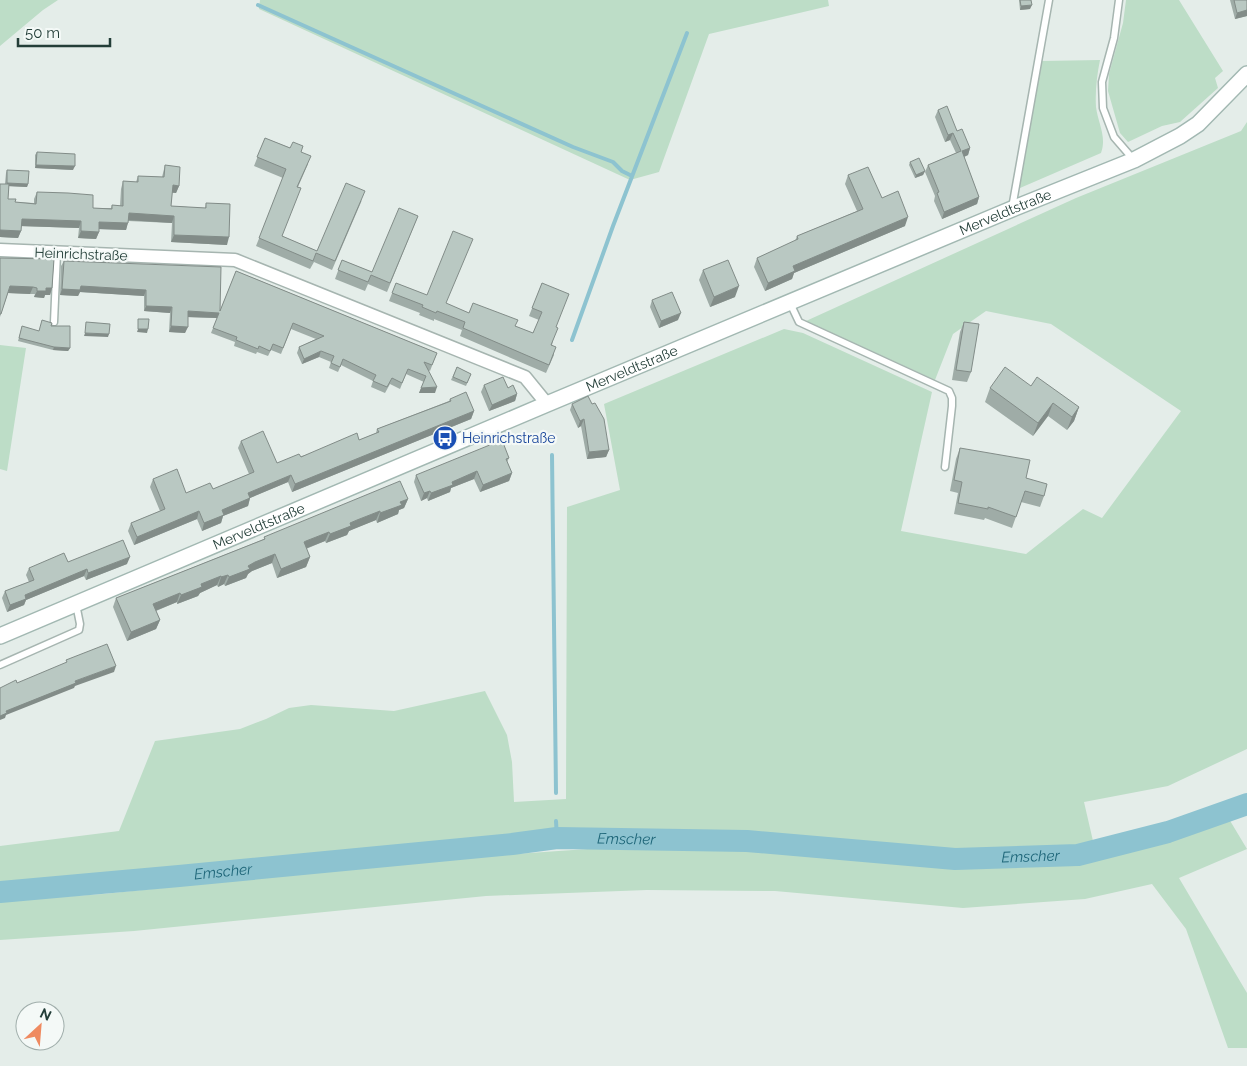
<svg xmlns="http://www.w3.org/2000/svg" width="1247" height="1066" viewBox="0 0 1247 1066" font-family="Raleway,sans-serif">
  <rect width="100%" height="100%" fill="#e4ede9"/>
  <path fill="#bdddc7" d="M0,0H58L43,10L0,46Z
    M260,0H828L829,6L709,34L659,172L630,180L259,9Z
    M1126,0H1179L1223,71L1215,78L1218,88L1180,122L1162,126L1128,142L1120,133L1108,91L1109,74L1123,23Z
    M1100,60C1097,75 1095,91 1096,107C1098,123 1107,137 1101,153L1020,188L1019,183L1042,61Z
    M1247,122V749L1168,786L1084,802L1096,854L1066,846L1015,850L949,849L749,834L648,830L550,833L211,866L0,882V846L119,831L155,741L240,729L266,719L289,708L311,705L394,711L485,691L507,735L512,762L514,802L566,799L567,507L620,490L604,404L784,329L803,333L932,392L901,531L1026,554L1083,509L1102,518L1181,411L1051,324L986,311L953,334L935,380L806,321L1076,198L1241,131Z
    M0,345L26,348L7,471L0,469Z
    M1229,819L1247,849L1179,878L1247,993V1048H1228L1186,929L1152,884L1085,899L963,908L775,891L647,890L486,896L134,931L0,940V901L103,894L431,860L602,848L747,850L947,866L1037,865L1083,860L1171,841Z"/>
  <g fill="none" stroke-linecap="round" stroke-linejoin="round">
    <path stroke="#8dc3d0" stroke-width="4" d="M258,5L573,147L613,162L622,171L632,176
      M572,340L613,226L687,33
      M552,455L556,793
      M556,821L557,838"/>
    <path stroke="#8dc3d0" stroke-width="22" id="s1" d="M0,892L179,876L512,844L557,838L747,841L955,859L1078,855L1168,832L1247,804"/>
    <defs>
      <path id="service" d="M1119,0L1114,38L1102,82L1103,108L1114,137L1133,159
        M1012,208L1049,0
        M790,303L799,322L949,391L952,398V406L945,467
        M54,322L57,253
        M0,665L79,630L80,624L76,604"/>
      <path id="minor" d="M0,250L235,260L525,377L547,404"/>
      <g id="secondary">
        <path id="s2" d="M0,636L547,404L1012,209L1134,160L1180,136L1198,124L1247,74"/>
      </g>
    </defs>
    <use href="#service" stroke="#a6b5b0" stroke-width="9"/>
    <use href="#minor" stroke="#a6b5b0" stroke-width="15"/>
    <use href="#secondary" stroke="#a2b8b2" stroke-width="18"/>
    <use href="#service" stroke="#fff" stroke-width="6"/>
    <use href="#minor" stroke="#fff" stroke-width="12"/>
    <use href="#secondary" stroke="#fff" stroke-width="15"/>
  </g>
  <path fill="#9faca7" d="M1019,0H1031L1030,9L1020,10Z
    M1230,0H1247V16L1235,19Z
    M938,110L957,131L970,148L968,155L964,157L979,197L977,204L942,219L934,201L935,196L925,172L928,165L956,153L950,140L945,142L935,117Z
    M265,138L301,152L308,164L298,187L282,236L317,251L362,200L332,270L314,262L310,269L256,246L283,178L254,166Z
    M37,152L73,170L35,168V155Z
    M910,162L925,171L923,175L915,178L909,165Z
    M165,165L179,186L176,193H172L171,206L205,208L206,203L227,245L171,242L172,223L128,221L126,230L99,229V232L96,239L78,238L79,228L21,226V231L18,238L0,237L6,173L7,170L28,184L27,187L9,186L8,199L15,202L34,203V199L37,192L93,208H111L112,205L120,206L121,189L123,181L136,182L138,176L162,177Z
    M848,175L882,198L905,226L794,273L792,279L765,291L754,267L757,258L795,241L797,236L857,211L845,184Z
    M418,216L387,292L368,284L365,291L335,279L342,260L372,272Z
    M0,258L52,288L50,295H45L44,298L34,297L35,294H30L8,293L0,317Z
    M64,261L220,311L236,271L437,353L430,371L428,370L435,393H419L424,382L406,374L400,389L390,384L385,393L371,387L373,381L341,365L338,372L329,368L331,362L319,357L302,364L297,353L299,347L316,339L291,329L281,354L271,350L268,356L257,352L256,354L234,346L235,342L211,333L217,318L188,317L185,333L169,332L170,313L144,311V296L80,292L78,296L60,295L61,266Z
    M703,270L735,297L710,307L699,280Z
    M396,283L469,313L515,326L533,333L539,320L529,316L542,283L556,327L552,345L554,355L546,373L460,336L462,330L434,319V321L419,315L420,313L389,301Z
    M652,300L678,320L659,328L650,307Z
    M964,322L971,372L967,382L952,380L960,332Z
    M51,326L70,348L68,351L53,350L18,341L21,330L39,331Z
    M457,367L471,374L466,386L451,380Z
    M484,385L508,388L517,394L515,401L489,411L481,392Z
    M1031,386L1079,407L1074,421L1067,430L1048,416L1033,436L985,402L990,388Z
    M450,399L474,411L471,419L292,492L288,482L250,498L248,506L223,516L221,523L202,531L197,519L134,545L128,531L131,523L160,511L150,487L153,479L186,493L213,489L249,474L238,448L241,441L277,463L359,440L376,433L377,429L449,401Z
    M572,404H592L609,450L606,457L587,459L581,426L578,428L570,410Z
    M960,448L1026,478L1044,496L1040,507L1021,502L1012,528L985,518L984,520L954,514L958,493L950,491L956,459Z
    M509,458L507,462L512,473L509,481L480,492L474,479L451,488L450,492L428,501L427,498L421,501L414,482L416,475Z
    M408,499L404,508L399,510L398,514L377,523L376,520L353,529L349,531L347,535L326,543L325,541L306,549L310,557L306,567L277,578L272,563L252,571L248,574L246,578L225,586L224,584L218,587L217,585L200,593L198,596L177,604V602L156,611L160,620L156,629L127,641L113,607L116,598L264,539V537Z
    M68,562L127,564L86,580L84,576L26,600L24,605L7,612L2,598L5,591L29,582L26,575L29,568Z"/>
  <path fill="#828c88" d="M1032,5L1030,9L1020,10L1021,6Z
    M1247,10V16L1235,19L1237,13Z
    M953,133L950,140L945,142L948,135Z
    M970,148L968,155L959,159L962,151Z
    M36,165L75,166L73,170L35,168Z
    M925,171L923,175L915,178L916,175Z
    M7,183L28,184L27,187L6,186Z
    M173,185L179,186L176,193L170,192Z
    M979,197L977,204L942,219L944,212Z
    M129,213L174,216L172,223L126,220Z
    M908,217L905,226L794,273L792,279L765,291L768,283L793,266Z
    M22,219L81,221L79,228L19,226Z
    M99,222L128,223L126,230L97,229Z
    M0,230L21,231L18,238L0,237Z
    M81,231L99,232L96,239L78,238Z
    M174,235L229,237L227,245L171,242Z
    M10,286L33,287L30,294L8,293Z
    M81,286L146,290L144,296L80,292L78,296L60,295L62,289Z
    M739,286L735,297L710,307L714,297Z
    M46,288H52L50,295H45L44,298L34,297L37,291Z
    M146,306L172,307L170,313L144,311Z
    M188,311L219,313L217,318L186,317Z
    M681,313L678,320L659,328L661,321Z
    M171,326L188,327L185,333L169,332Z
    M138,329H148L147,333L137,332Z
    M85,333L109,334L108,337L84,336Z
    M54,347L70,348L68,351L53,350Z
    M321,351L319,357L302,364L304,359Z
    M437,387L435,393H419L421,388Z
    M517,394L515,401L489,411L492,405Z
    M1053,403L1048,416L1033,436L1038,423Z
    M1079,407L1074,421L1067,430L1072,417Z
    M474,411L471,419L292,492L295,484Z
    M584,419L581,426L578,428L580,421Z
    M609,450L606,457L587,459L589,452Z
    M477,471L474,479L451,488L450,492L428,501L431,493L452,482Z
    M512,473L509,481L480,492L483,485Z
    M291,475L288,482L250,498L248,506L223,516L221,523L202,531L204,523L248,493Z
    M430,491L427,498L421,501L424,493Z
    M408,499L404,508L399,510L398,514L377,523L380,513L400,502Z
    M199,511L197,519L134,545L137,537Z
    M380,511L376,520L349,531L347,535L326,543L330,534L350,523Z
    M329,532L325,541L302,550L304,542Z
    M275,554L272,563L252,571L248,574L246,578L225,586L229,577L255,562Z
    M130,557L127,564L86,580L88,573Z
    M310,557L306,567L277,578L281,569Z
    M87,569L84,576L26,600L24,605L7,612L10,605L25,595Z
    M228,575L224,584L218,587L221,577Z
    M221,576L217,585L200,593L198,596L177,604L181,595L201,584Z
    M180,593L177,602L150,613L153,604Z
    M160,620L156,629L127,641L131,632Z
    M116,666L114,672L75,686L74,688L6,715L5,718L0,720V716L6,711L75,681Z"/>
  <path fill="#b9c8c2" stroke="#828c88" d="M1020,0H1031L1032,5L1021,6Z
    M1234,0H1247V10L1237,13Z
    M947,106L957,131L962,129L970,148L962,151L979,197L944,212L937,193L939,192L928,165L961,151L953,133L948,135L938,110Z
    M265,138L290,148L293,142L303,146L301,152L311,156L297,187L301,188L282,236L317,251L346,183L365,191L335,261L316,253L313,261L259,238L286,169L257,157Z
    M37,152L75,154V166L36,165Z
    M919,158L925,171L916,175L910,162Z
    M165,165L180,167L179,186L173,185L171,206L206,208V203L230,204L229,237L174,235V216L129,213L128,223L99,222V232L81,231V221L22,219L21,231L0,230V184H9L8,199H16L15,202L36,204L37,192L68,193L93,195V208L112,209V205L123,206V181L138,182V176L164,177Z
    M868,167L882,198L898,191L908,217L793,266L795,271L768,283L757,258L798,239L797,236L863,209L848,175Z
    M7,170L29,171L28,184L7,183Z
    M399,208L418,216L390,283L371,275L368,282L338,270L342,260L372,272Z
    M453,231L473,239L446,303L469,313L473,303L518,320L515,326L533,333L542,312L532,308L542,283L569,294L556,327L558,328L551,345L556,347L549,365L463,328L465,322L437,311L436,313L422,307L423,305L392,293L396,283L427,295Z
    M0,258L54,259L52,288H46V291H37V288L33,287L10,286L1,314H0Z
    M728,260L739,286L714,297L703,270Z
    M64,261L221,267L220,311L236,271L437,353L432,365L424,362L437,387L421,388L426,376L408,369L402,383L392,378L387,387L373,381L376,375L343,359L340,367L331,363L334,356L321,351L304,359L299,347L324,336L293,323L283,348L273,344L270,351L259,346L258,349L236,340L237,337L213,328L219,313L188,311V327L171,326L172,307L146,306V290L81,286L80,290L62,289Z
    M672,292L681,313L661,321L652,300Z
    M138,319H149L148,329H138Z
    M42,320L52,323L51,326H70V348L54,347L19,338L22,326L39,331Z
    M86,322L110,324L109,334L85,333Z
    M964,322L979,324L971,372L956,370Z
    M457,367L471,374L467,383L453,377Z
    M1005,367L1031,386L1037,377L1079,407L1072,417L1053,403L1038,423L990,388Z
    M503,377L508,388L513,385L517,394L492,405L484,385Z
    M466,392L474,411L295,484L291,475L248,493L250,498L222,510L224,515L204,523L199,511L137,537L131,523L165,509L153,479L177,469L186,493L210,483L213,489L254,472L241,441L263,431L277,463L299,454L301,457L357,433L359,440L379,432L377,429L451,401L450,399Z
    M588,396L592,404L595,403L604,419L609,450L589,452L584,419L580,421L572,404Z
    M502,440L509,458L506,459L512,473L483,485L477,471L452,482L453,485L431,493L430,491L424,493L416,475Z
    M960,448L1030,460L1026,478L1047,484L1044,496L1025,491L1016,517L988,507V509L958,503L962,482L954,480Z
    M400,481L408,499L400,502L402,505L380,513V511L357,520L350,523L351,526L330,534L329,532L306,541L304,542L310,557L281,569L275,554L255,562L248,566L250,569L229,577L228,575L221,577V576L201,584L202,587L181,595L180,593L153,604L160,620L131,632L116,598L265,539L264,537Z
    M123,540L130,557L88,573L87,569L25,595L26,599L10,605L5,591L34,580L29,568L64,553L68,562Z
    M107,644L116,666L75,681L76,683L6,711L7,713L0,716V688L16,680L17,683L67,662L66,660Z"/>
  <defs>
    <symbol id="bus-disc" viewBox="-11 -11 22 22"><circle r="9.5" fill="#1a4fb4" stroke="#f4f9f7"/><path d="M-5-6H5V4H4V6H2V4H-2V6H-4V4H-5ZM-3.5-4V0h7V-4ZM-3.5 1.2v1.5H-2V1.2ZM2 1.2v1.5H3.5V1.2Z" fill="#fff"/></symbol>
  </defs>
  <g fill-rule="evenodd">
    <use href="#bus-disc" x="431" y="424" width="28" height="28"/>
  </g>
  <g text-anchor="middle" stroke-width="4.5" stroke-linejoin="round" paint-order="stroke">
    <g font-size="14" fill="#233e38" stroke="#f4f9f7">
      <text dy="5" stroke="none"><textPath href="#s2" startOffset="1091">Merveldtstraße</textPath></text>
      <text transform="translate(81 254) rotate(2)" y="5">Heinrichstraße</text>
      <text dy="5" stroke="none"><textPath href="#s2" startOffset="686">Merveldtstraße</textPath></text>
      <text dy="5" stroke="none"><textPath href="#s2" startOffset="281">Merveldtstraße</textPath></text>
    </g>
    <g font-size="14" fill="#164399" stroke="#f4f9f7" text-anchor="start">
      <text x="462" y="443">Heinrichstraße</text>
    </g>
    <g font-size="15" font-style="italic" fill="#1e6679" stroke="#f4f9f7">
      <text dy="5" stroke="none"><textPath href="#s1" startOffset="629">Emscher</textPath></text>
      <text dy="5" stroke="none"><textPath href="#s1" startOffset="1034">Emscher</textPath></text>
      <text dy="5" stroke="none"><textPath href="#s1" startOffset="224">Emscher</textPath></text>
    </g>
  </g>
  <g transform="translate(40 1026) rotate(26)"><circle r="24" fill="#f4f9f7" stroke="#a0aeab"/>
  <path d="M0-4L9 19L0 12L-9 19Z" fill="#ef8a60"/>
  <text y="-8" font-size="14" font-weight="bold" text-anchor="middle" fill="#233e38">N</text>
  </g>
  <path d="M18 38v8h92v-8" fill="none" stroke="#233e38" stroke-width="2.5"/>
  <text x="25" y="38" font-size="15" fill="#233e38" stroke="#f4f9f7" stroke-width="4" paint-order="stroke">50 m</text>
</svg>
